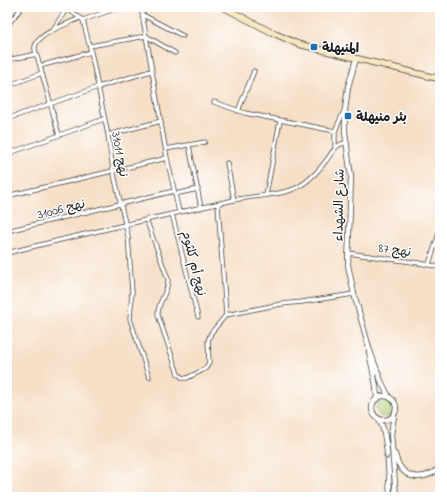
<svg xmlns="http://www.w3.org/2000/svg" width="447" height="504" viewBox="0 0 447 504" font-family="'Indie Flower','Playpen Sans Arabic',sans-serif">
  <defs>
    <pattern id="green-dots" width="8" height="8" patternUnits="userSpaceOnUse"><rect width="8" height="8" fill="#b3ce74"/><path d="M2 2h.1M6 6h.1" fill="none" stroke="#99b064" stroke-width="1.8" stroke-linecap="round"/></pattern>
  </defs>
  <rect width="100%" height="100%" fill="#fff"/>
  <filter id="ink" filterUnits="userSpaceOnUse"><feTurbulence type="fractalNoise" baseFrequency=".025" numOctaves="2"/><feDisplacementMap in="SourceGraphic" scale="8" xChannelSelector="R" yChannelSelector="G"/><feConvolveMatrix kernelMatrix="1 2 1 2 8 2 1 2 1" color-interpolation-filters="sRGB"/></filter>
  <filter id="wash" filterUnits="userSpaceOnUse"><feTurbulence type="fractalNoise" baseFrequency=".012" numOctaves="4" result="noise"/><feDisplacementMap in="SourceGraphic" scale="16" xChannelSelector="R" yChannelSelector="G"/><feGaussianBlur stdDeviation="0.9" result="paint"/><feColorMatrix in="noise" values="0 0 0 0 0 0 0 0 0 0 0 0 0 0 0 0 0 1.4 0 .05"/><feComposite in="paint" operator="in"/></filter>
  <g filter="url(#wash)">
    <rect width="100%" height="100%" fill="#f6dfc6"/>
    <path fill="url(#green-dots)" stroke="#687548" d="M376 408a9 9 0 1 1 18 0a9 9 0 1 1-18 0Z"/>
  </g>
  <g filter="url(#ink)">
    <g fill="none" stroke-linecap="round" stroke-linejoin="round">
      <defs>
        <path id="minor" d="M65,7L83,20L91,52L108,135L113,170L128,236L132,292L130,319L149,377
          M141,7L167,158L179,212
          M143,15L183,36
          M80,18C70,23 32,35 35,50C36,55 39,61 40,66L91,52
          M83,20L120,7
          M7,26L22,7
          M54,28L67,8
          M90,46L146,36L175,53
          M7,60L37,54
          M40,66L59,135
          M7,86L42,73
          M214,102L245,113L335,131
          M238,111L254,71
          M7,119L98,87L151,71
          M108,135L161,121
          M189,145L201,208
          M335,148V131L344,111
          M166,149L205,142
          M7,154L104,119
          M227,163L234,200
          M175,194L198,189
          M266,195L280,121
          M7,196L167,158
          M218,205L226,315
          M172,214L198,317
          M146,219L168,279C169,292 157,302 158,315L178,374L183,378H187L205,369L209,363L208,341L211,333L226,315L281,304L302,302L354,294
          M7,231L174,191
          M7,253C83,234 158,217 234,200C252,196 271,196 288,191C303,187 316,174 325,162C332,154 335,143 347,143
          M348,253L419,263L440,267
          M429,264L440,230"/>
        <path id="tertiary" d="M356,59L348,87L345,110V132L351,177L348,265L354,294L370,351L381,381L389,397
          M369,352L376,386L377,399
          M372 408a12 12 0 1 1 24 0a12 12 0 1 1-24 0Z
          M394,416L391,434L396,497
          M379,420C388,431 389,480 390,497
          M395,454C401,479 420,483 440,468"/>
        <path id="secondary" d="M223,7L271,32L298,44L440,79"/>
      </defs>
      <use href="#minor" stroke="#3d3936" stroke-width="5"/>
      <use href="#tertiary" stroke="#3d3936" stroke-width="6"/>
      <use href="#secondary" stroke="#3d3936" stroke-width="7"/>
      <use href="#minor" stroke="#fff" stroke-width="3.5"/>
      <use href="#tertiary" stroke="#fff" stroke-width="4.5"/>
      <use href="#secondary" stroke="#f7e8c3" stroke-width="5.5"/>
    </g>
    <defs><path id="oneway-chevron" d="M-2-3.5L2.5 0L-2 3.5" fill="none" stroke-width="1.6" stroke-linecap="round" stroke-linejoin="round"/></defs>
    <use stroke="#999" href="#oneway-chevron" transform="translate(387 457) rotate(85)"/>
  </g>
  <g fill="#1f6fb2" stroke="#fff" stroke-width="1.5">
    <rect x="310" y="43" width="8" height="8" rx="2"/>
    <rect x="344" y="112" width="8" height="8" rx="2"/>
  </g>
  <g text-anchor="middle" stroke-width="3" stroke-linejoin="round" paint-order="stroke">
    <g font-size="13" font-weight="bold" fill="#1c1c1c" stroke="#fff" text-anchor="start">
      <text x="322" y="52">المنيهلة</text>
      <text x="356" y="121">بئر منيهلة</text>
    </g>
    <g font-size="13" fill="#1c1c1c" stroke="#fff">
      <text transform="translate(121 154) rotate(80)" y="5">نهج 31011</text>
      <text transform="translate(338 205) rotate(-89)" y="5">شارع الشهداء</text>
      <text transform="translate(61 208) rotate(-14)" y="5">نهج 31006</text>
      <text transform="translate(395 249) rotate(8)" y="5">نهج 87</text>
      <text transform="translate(195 263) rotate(76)" y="5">نهج أم كلثوم</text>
    </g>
  </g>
  <rect width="447" height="504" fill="none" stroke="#fff" stroke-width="24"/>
</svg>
